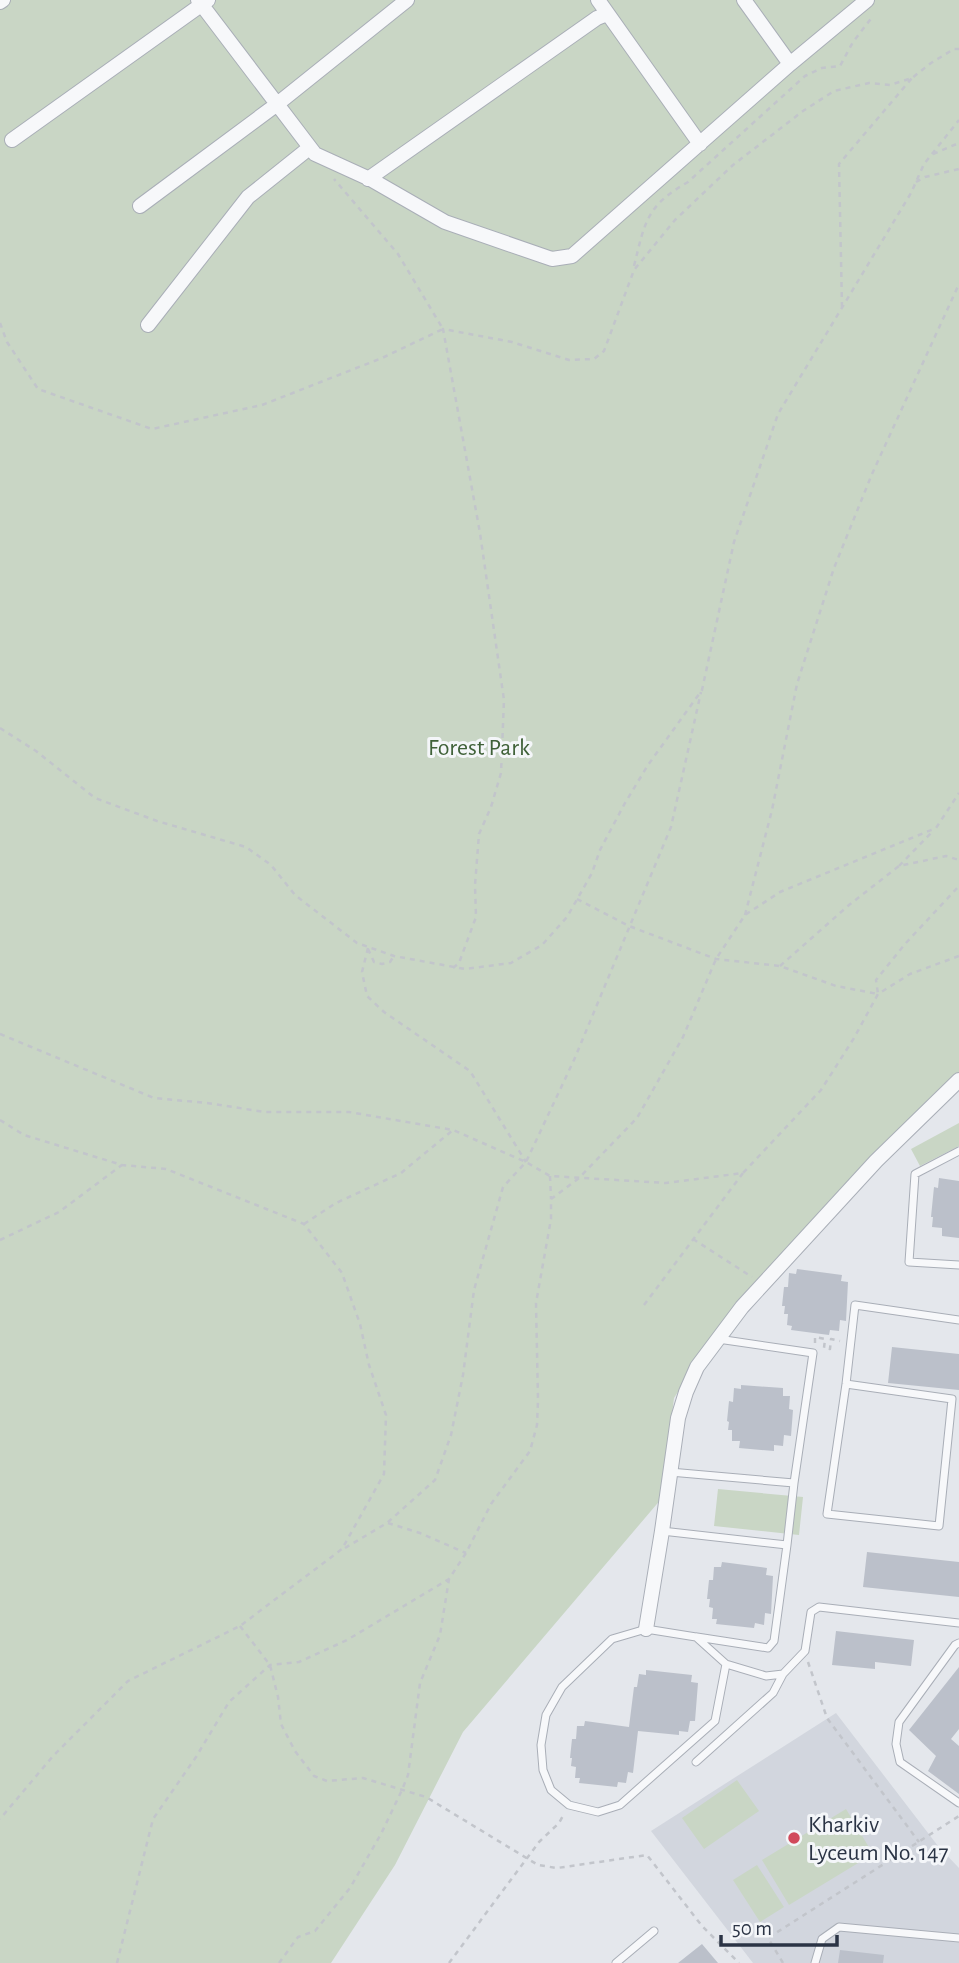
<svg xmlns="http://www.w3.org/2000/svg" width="959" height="1963" viewBox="0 0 959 1963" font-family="'Alegreya Sans',sans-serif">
  <rect width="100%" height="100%" fill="#e4e7ec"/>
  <path fill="#d2d6de" d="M836,1713L938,1846L959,1868V1963H753L651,1831Z"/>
  <path fill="#c9d6c5" d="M0,0H959V1088L906,1130L712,1339L674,1398L662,1498L463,1732L395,1865L331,1963H0Z
    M959,1123V1146L920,1166L911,1149Z
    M718,1489L803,1497L799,1535L714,1526Z
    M737,1780L759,1811L704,1849L682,1818Z
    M846,1809L873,1854L789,1905L762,1860Z
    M757,1865L784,1907L760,1922L733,1880Z"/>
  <path fill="#bbc0ca" d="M939,1178L959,1181V1238L942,1236V1228L932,1227L933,1217H931L934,1187L938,1188Z
    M797,1269L842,1275L841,1281L848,1282L846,1321L840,1320L839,1331L830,1330L829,1335L791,1330L792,1326L787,1325L788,1314H784L785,1306H782L784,1287H788L789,1273L796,1274Z
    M892,1347L959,1354V1390L888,1383Z
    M741,1385L783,1388V1396H790L789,1409L793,1410L791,1436L784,1435L783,1446L774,1445V1451L739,1448L740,1441H732V1430H728L729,1422L727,1421L729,1401L733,1402L734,1388L741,1389Z
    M867,1552L959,1562V1597L863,1587Z
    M722,1562L767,1568L766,1575L773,1576L771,1614L765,1613L764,1625L755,1623L754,1628L716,1624L717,1619H712L713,1608L709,1607L710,1599H707L709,1580H713L714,1567H721Z
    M836,1631L914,1640L911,1666L875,1662V1669L832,1665Z
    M959,1667V1729L951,1739L959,1746V1794L928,1771L936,1756L909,1730Z
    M646,1670L692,1675L691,1682L698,1683L695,1721H690L688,1732L679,1731V1735L638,1731L633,1773L628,1772L626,1783L618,1782L617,1787L579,1783L580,1778H575L576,1767L571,1766L572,1758H570L572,1739H576L577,1726H584L585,1721L629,1727L634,1687H637L639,1674L646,1675Z
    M702,1944L718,1963H678Z
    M840,1950L884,1955L883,1963H838Z"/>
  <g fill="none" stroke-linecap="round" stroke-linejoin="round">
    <defs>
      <path id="lane" d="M959,1151L915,1174L909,1262L959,1265
        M718,1339L813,1353L794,1483
        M846,1384L952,1399L939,1526L827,1514L846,1384L855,1305L959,1320
        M662,1531L787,1545L794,1483L670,1472
        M697,1637L768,1648L774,1641L787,1545
        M959,1643L955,1645L899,1722L896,1744L900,1762L959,1803
        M726,1664L715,1721L620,1805L598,1812L569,1805L551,1790L543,1770L541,1745L546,1715L562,1687L612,1639L646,1629L696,1637L726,1664L766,1676L783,1674L805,1651L811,1612L819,1607L959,1623
        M696,1762L773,1693L783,1674
        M616,1963L654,1931
        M815,1963L822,1939L839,1927L959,1938"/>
      <path id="street" d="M198,0L315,154L372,180L445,222L552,259L572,256L790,64L867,0
        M598,0L700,144
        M744,0L790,64
        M0,2L3,0
        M12,140L208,0
        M368,179L597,18L607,14
        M140,206L276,105L407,0
        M148,325L248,197L308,149
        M646,1629L662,1531L678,1418L686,1392L697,1367L742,1307L876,1161L959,1080"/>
    </defs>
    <use href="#lane" stroke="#a9aeb7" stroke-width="9"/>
    <use href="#street" stroke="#a9aeb7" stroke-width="16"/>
    <path stroke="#c2c5cb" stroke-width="2.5" stroke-dasharray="5 5" stroke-linecap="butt" d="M933,154L959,143
      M916,182L925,177L959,169
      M634,266C645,222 646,206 688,182L805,76L822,68L840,66L853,42L873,16
      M842,307L839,164L912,78
      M0,323L7,342L38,389L152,429L262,405L382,358L443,329L398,254L334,179
      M0,728L36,751L95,798L157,821L246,847L271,865L295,895L357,943L394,956L465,969L511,963L542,945L567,917L592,873L600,850L625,803L648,765L702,690L734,542L778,414L911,193L924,164L959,120
      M899,866L933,831
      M577,899L629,926L716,959L780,966L836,986L878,994L876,980L905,944L959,886
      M745,915L772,810L797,684L834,568L872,474L959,284
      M368,948L362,972L367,996L384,1012L470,1071L526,1162
      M368,949L374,962L382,964L390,962L394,956
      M780,966L849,905L899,866L946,856L959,860
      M453,968L459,963L476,917L475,885L479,834L491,807L501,773L504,700L480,533L443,329L512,342L569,360L594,359L604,351L634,270L675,220L733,165L803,111L834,91L869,83L890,85L912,78L931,63L954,49H959
      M0,1034L154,1098L207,1103L265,1112H349L453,1130L526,1162L550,1176L666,1183L743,1173L821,1090L854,1038L878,994L910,974L959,956
      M0,1120L24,1135L122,1165L166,1169L304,1224L342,1273L360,1324L369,1365L386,1415L384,1474L342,1549L240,1626L128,1681L53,1756L0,1819
      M550,1176L551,1199
      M304,1224L336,1203L401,1173L453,1130
      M693,1239L752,1277
      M0,1240L59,1212L122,1165
      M644,1305L743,1173
      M815,1343V1337L825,1339L824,1348L830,1349L831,1339L840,1341
      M388,1523L420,1533L466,1553
      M345,1548L387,1523L435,1480L451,1435L463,1375L474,1290L503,1187L526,1162L574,1060L671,827L701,692
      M240,1626L270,1665L278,1697L281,1724L295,1751L314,1776L327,1781L363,1778L426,1797L538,1865L557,1868L647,1855L702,1926L739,1963
      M808,1662L827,1718L919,1842
      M117,1963L153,1819L196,1757L229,1702L270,1665L299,1662L347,1640L449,1579L466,1553L491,1504L530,1451L537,1425L538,1400L536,1303L551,1219V1199L579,1178L637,1118L683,1037L716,959L745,915L780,892L936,828L959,793
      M279,1963L298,1937L315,1931L350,1888L381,1834L402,1790L408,1775L420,1683L440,1635L449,1579
      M449,1963L539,1842L559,1823L564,1814
      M783,1963L768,1938L959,1816"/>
    <use href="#lane" stroke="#f7f8fa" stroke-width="7"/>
    <use href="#street" stroke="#f7f8fa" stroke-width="14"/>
  </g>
  <circle fill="#d1495b" stroke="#f4f6f9" stroke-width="2.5" cx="794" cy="1838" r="7"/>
  <g text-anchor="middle" stroke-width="6" stroke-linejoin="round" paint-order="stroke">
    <g font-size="24" fill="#3f6138" stroke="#f4f6f9">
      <text x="479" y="755">Forest Park</text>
    </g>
    <g font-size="24" fill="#2b3445" stroke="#f4f6f9" text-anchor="start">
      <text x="808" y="1832">Kharkiv<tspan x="808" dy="28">Lyceum No. 147</tspan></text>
    </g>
  </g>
  <path d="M721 1935v10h116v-10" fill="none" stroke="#2b3445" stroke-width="3.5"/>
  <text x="732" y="1935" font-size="21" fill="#2b3445" stroke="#f4f6f9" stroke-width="5" paint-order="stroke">50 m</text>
</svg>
